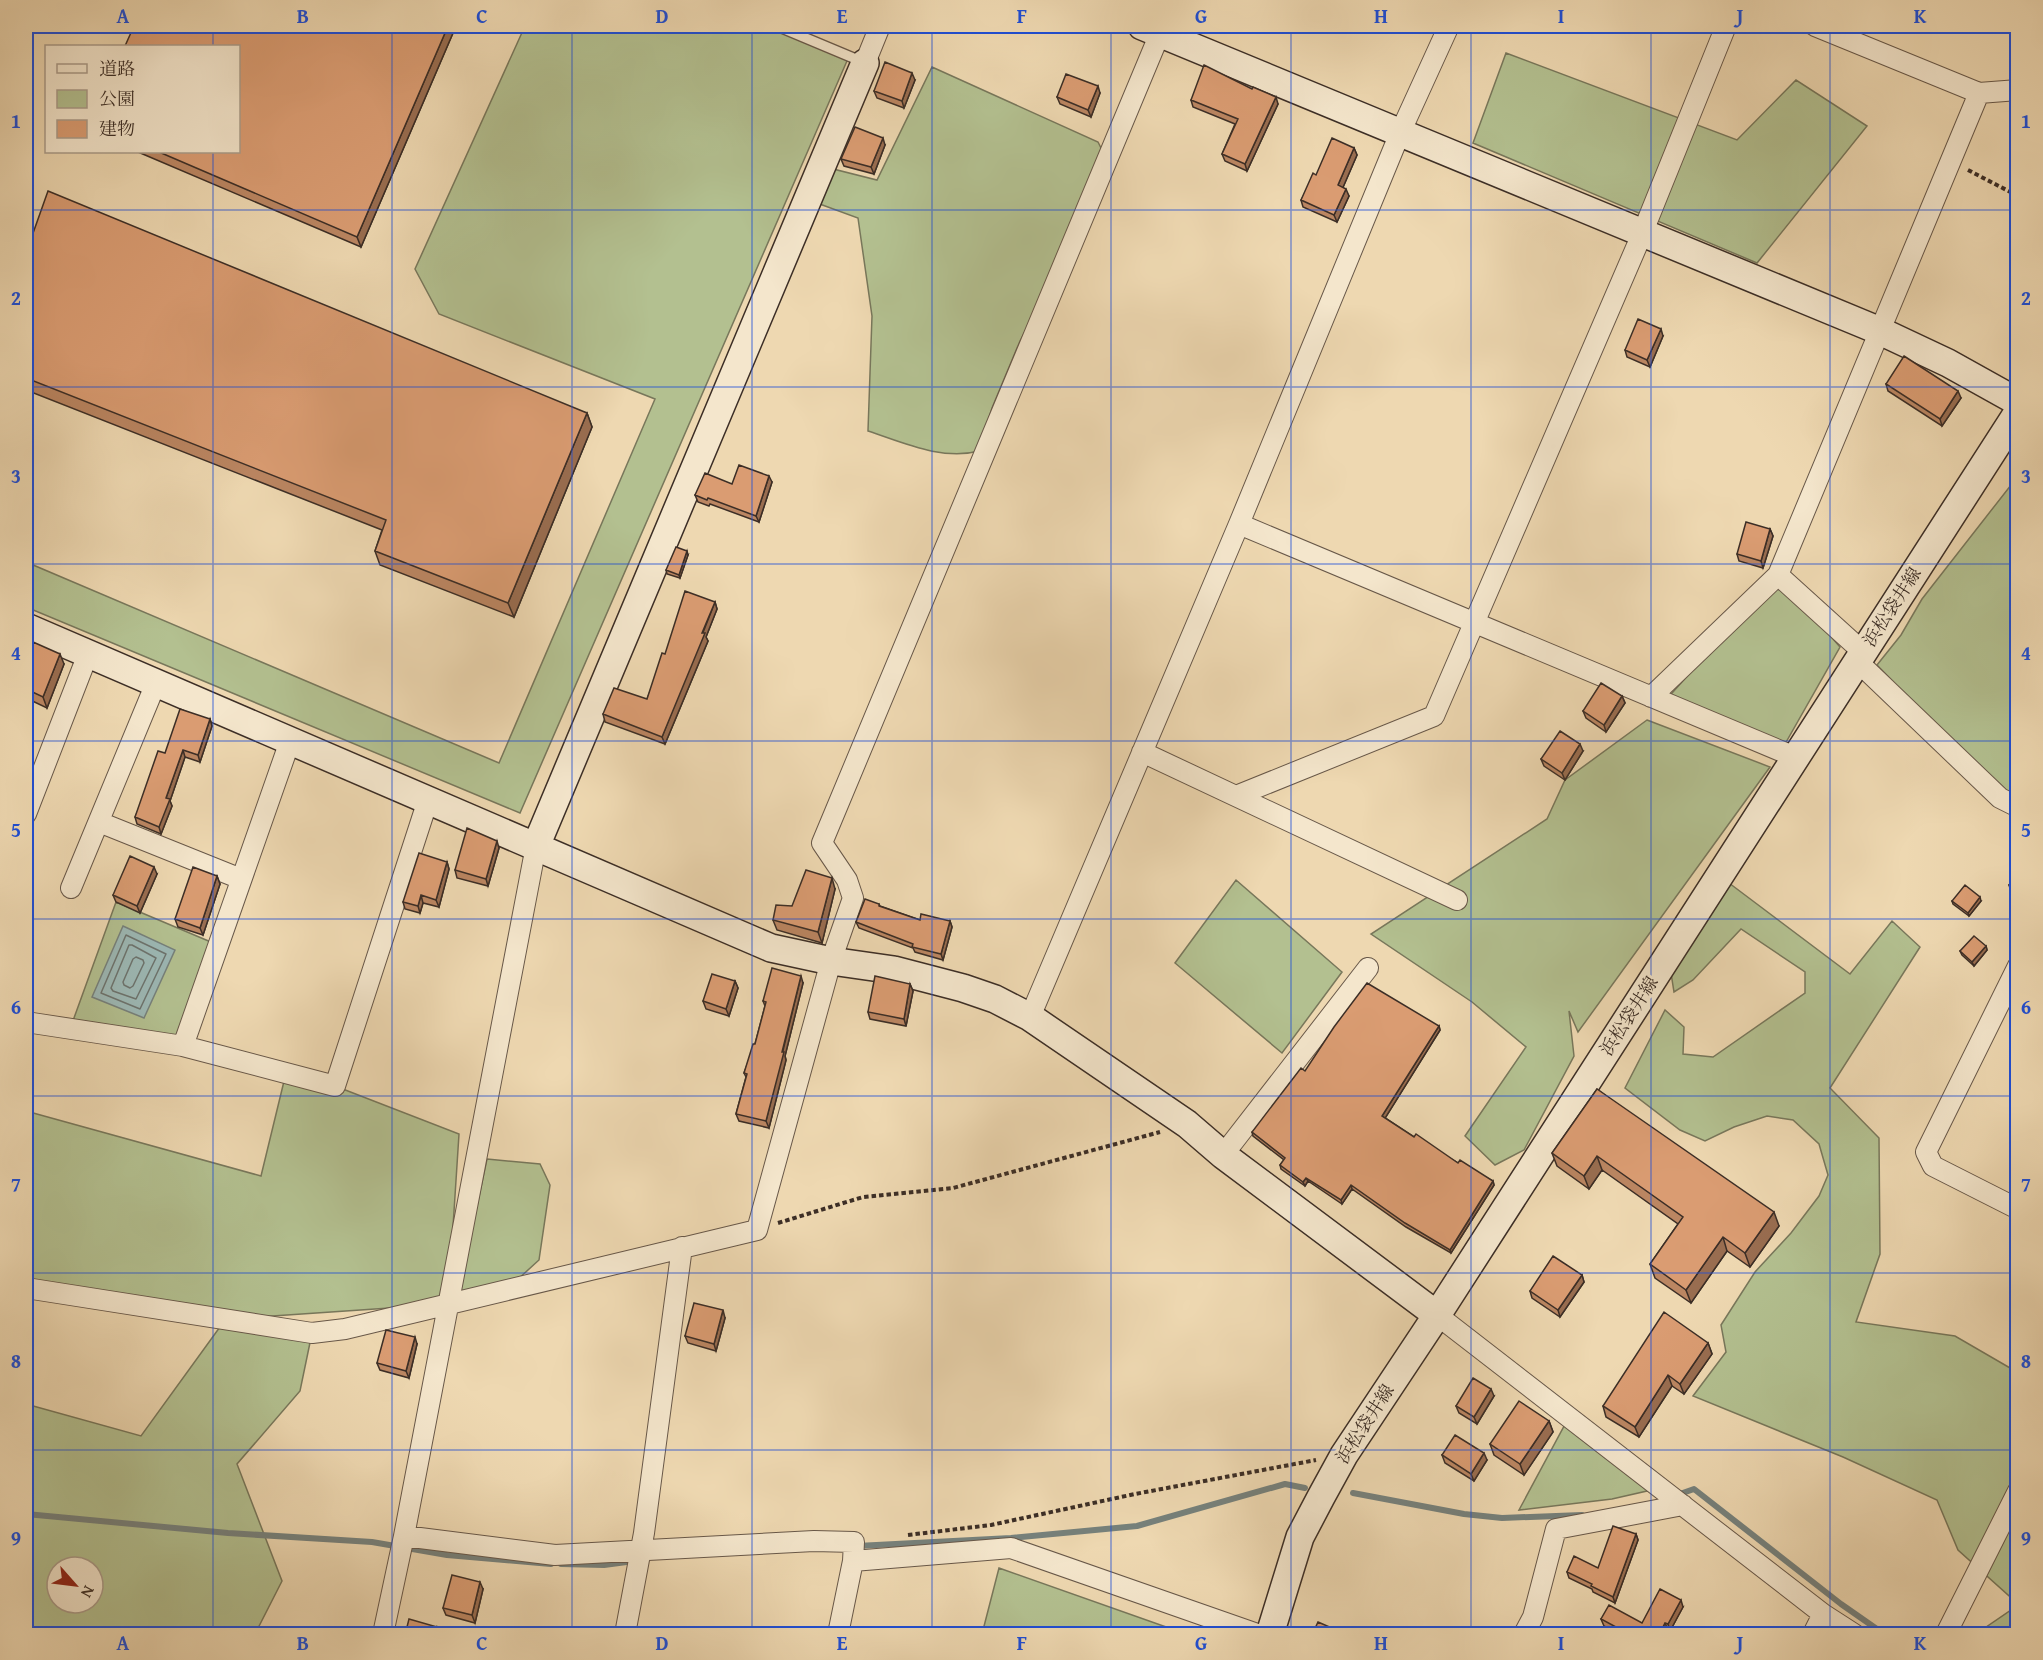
<svg xmlns="http://www.w3.org/2000/svg" width="2043" height="1660" viewBox="0 0 2043 1660" font-family="'Gentium Book Plus','Noto Serif JP',serif">
  <rect width="100%" height="100%" fill="#eed8b1"/>
  <filter id="stains"><feTurbulence type="fractalNoise" baseFrequency=".00333" numOctaves="4"/><feColorMatrix values="0 0 0 0 .2 0 0 0 0 .09 0 0 0 0 .02 0 0 0 .5 -.17"/></filter>
  <radialGradient id="worn" r=".72"><stop offset=".6" stop-color="#630" stop-opacity="0"/><stop offset="1" stop-color="#630" stop-opacity=".3"/></radialGradient>
  <path fill="#b3c090" stroke="#78775b" stroke-width="1.5" fill-rule="evenodd" d="M525,26H783L850,54L520,813L26,607V562L499,763L655,399L439,314L415,269Z
    M1506,53L1737,140L1796,80L1867,126L1757,263L1473,143Z
    M932,67L1098,142L1107,160L1056,273L1020,341L992,408L979,451C942,461 902,442 868,431L872,316L858,218L817,203L833,169L877,180Z
    M2017,481V801L1996,789L1877,665L1901,635L1922,599L2011,485Z
    M1778,575L1840,647L1781,751L1664,702Z
    M1647,720L1770,767L1578,1032L1569,1011L1574,1056L1524,1150L1495,1165L1465,1136L1526,1047L1472,1002L1371,934L1547,819L1565,780Z
    M1236,880L1342,972L1282,1053L1175,963Z
    M1729,883L1850,974L1892,921L1920,947L1830,1088L1879,1138L1880,1254L1856,1322L1955,1336L2017,1372V1603L1958,1550L1937,1500L1843,1457L1693,1396L1726,1352L1721,1325L1755,1272L1791,1233L1819,1196L1828,1175L1819,1144L1793,1120L1767,1116L1734,1127L1705,1141L1680,1130L1625,1088L1665,1010L1684,1027L1683,1054L1713,1057L1805,993V972L1741,929L1693,980L1674,992L1671,973Z
    M116,902L218,945L183,1046L70,1029Z
    M286,1073L335,1086L459,1134L448,1304L229,1319L312,1333L300,1391L237,1464L282,1581L255,1634H26V1404L141,1436L225,1320L26,1288V1111L261,1176ZM57,1567H93V1603H57Z
    M487,1159L540,1164L550,1185L539,1260L506,1290L459,1291Z
    M1569,1417L1660,1488L1612,1499L1519,1510Z
    M999,1568L1186,1634H982Z
    M2017,1606V1634H1976Z"/>
  <path fill="#9cb8b5" stroke="#76817c" stroke-width="1.5" d="M123,926L175,950L144,1018L92,997Z"/>
  <g fill="none" stroke-linecap="round" stroke-linejoin="round">
    <path stroke="#6c736e" stroke-width="1.5" d="M126,935L166,954L140,1009L101,993Z
      M129,945H132L156,958L136,999L113,991L111,988Z
      M136,957L143,960L144,963L133,986L130,988L124,985L123,982L133,959Z"/>
    <path stroke="#76817c" stroke-width="6" d="M1353,1493L1464,1514L1502,1518L1582,1515
      M1677,1495L1694,1489L1841,1604L1884,1634
      M26,1514L228,1533L372,1542L447,1555L551,1564
      M857,1546L1011,1538L1137,1526L1285,1484L1305,1488
      M561,1564L604,1565L634,1561"/>
    <defs>
      <path id="lane" d="M777,26L863,62"/>
      <path id="street" d="M1815,26L1979,93L2018,90
        M865,63L880,26
        M1239,524L1795,757
        M1778,575L1863,652
        M1857,661L2000,798L2018,807
        M1651,697L1778,575L1979,93
        M1142,752L1457,900
        M1236,796L1434,716L1642,234L1726,26
        M26,814L88,654
        M99,822L241,879
        M71,888L156,683
        M2018,966L1926,1152L1933,1166L2018,1209
        M1030,1017L1239,524L1400,133L1447,30L1446,26
        M26,1022L183,1046L290,741
        M183,1046L335,1086L428,800
        M1223,1155L1368,968
        M26,1288L312,1333L345,1329L757,1230L831,961L853,898L847,880L822,843L1163,26
        M1437,1315L1823,1614L1854,1634
        M404,1536L555,1555L814,1541L854,1542L853,1561L838,1634
        M853,1561L1011,1548L1257,1634
        M383,1634L404,1536L536,846
        M625,1634L644,1533L682,1247
        M1524,1634L1533,1617L1556,1529L1683,1505
        M1813,1634L1823,1614
        M1946,1634L2018,1491"/>
      <path id="secondary" d="M1142,26L1880,331L1948,363L2018,402
        M26,627L771,948L831,961L894,970L963,988L995,999L1030,1017L1187,1124L1223,1155L1437,1315
        M536,846L865,63
        M1270,1634L1300,1537L1321,1497L1344,1455L1437,1315L2018,412"/>
    </defs>
    <use href="#lane" stroke="#685849" stroke-width="12"/>
    <use href="#street" stroke="#685849" stroke-width="22"/>
    <use href="#secondary" stroke="#3c2e26" stroke-width="30"/>
    <path stroke="#3c2e26" stroke-width="4" stroke-dasharray="4.5 3" stroke-linecap="butt" d="M1968,170L2018,196
      M778,1223L863,1197L953,1188L1160,1132
      M908,1535L991,1525L1135,1494L1316,1460"/>
    <use href="#lane" stroke="#f4e6cc" stroke-width="9"/>
    <use href="#street" stroke="#f4e6cc" stroke-width="20"/>
    <use href="#secondary" stroke="#f4e6cc" stroke-width="27"/>
  </g>
  <path fill="#bb8662" stroke="#3c2e26" stroke-width="1.5" d="M134,26H456L361,247L138,152H238Z
    M915,80L904,108L877,98L874,91Z
    M1252,89L1278,104L1247,171L1225,161L1222,154L1235,124L1193,107L1191,100Z
    M1100,93L1091,117L1060,104L1057,97Z
    M885,145L874,174L844,166L841,159Z
    M1354,148L1357,155L1343,187L1349,196L1337,222L1303,207L1301,200L1316,175Z
    M26,253L587,413L592,427L514,617L380,565L375,551L382,530L26,390Z
    M1663,336L1650,367L1627,357L1625,350Z
    M1886,384L1961,398L1942,426L1888,391Z
    M772,482L759,522L710,504L709,506L698,502L695,495L732,484Z
    M1770,529L1773,536L1763,568L1739,561L1737,554Z
    M688,555L680,578L667,574L666,570Z
    M715,602L717,609L706,637L708,641L665,744L605,722L603,714L647,699L665,654Z
    M64,664L47,708L26,698V666Z
    M1622,696L1625,703L1606,732L1586,718L1583,711Z
    M210,719L212,726L200,762L185,757L170,801L172,806L161,834L137,824L135,817L165,753Z
    M1583,751L1565,780L1544,766L1541,759Z
    M499,848L488,886L457,878L455,870Z
    M447,862L449,869L439,907L423,903L420,913L405,909L403,902Z
    M157,874L140,913L116,902L113,895Z
    M2018,875V898L2011,892L2009,885Z
    M217,876L220,884L203,935L178,927L175,919Z
    M835,889L822,943L777,930L773,920L792,906Z
    M1952,901H1981L1969,916L1953,904Z
    M879,904L880,906L920,920L950,921L952,927L943,960L915,952L913,948L859,928L856,922Z
    M1986,946L1987,950L1974,966L1962,955L1960,951Z
    M735,981L738,988L729,1016L706,1009L703,1001Z
    M803,983L785,1056L786,1060L769,1128L739,1121L736,1114L746,1077L744,1073L755,1044L765,1006L763,1001Z
    M910,984L913,991L906,1026L870,1019L868,1012Z
    M1439,1026L1440,1030L1385,1118L1414,1137L1458,1163L1493,1181L1494,1185L1451,1253L1406,1227L1352,1189L1342,1204L1308,1181L1305,1186L1281,1169L1280,1165L1284,1160L1253,1136L1252,1132Z
    M1597,1089L1779,1226L1750,1267L1727,1251L1691,1303L1655,1278L1650,1264L1678,1224L1602,1170L1589,1189L1557,1166L1552,1153Z
    M1582,1275L1584,1282L1560,1317L1532,1298L1530,1291Z
    M725,1318L716,1351L688,1343L685,1336Z
    M1708,1343L1712,1354L1684,1394L1672,1386L1639,1437L1606,1417L1603,1406Z
    M417,1344L409,1378L380,1370L377,1363Z
    M1494,1396L1477,1424L1459,1413L1456,1406Z
    M1549,1421L1553,1432L1524,1475L1494,1455L1490,1444Z
    M1442,1455L1487,1460L1474,1481L1445,1463Z
    M1636,1534L1638,1540L1615,1603L1593,1592L1592,1589L1569,1578L1567,1572L1598,1568Z
    M483,1589L475,1623L446,1615L443,1608Z
    M1683,1607L1670,1631L1668,1630L1665,1635H1620L1604,1626L1601,1619L1642,1623Z"/>
  <path fill="#996d50" stroke="#3c2e26" stroke-width="1.5" d="M27,26H36L28,43L26,35V30Z
    M448,26H456L361,247L357,237Z
    M912,73L915,80L904,108L902,101Z
    M1098,86L1100,93L1091,117L1088,110Z
    M1276,97L1278,104L1247,171L1245,164Z
    M883,138L885,145L874,174L871,167Z
    M1354,148L1357,155L1341,192L1338,185Z
    M1346,189L1349,196L1337,222L1334,215Z
    M1661,329L1663,336L1650,367L1647,360Z
    M1958,391L1961,398L1942,426L1940,419Z
    M587,413L592,427L514,617L508,603Z
    M769,476L772,482L759,522L756,516Z
    M1770,529L1773,536L1763,568L1761,561Z
    M687,551L688,555L680,578L679,575Z
    M715,602L717,609L706,637L708,641L665,744L662,737Z
    M60,654L64,664L47,708L43,697Z
    M1622,696L1625,703L1606,732L1604,725Z
    M210,719L212,726L200,762L198,755Z
    M1580,744L1583,751L1565,780L1562,773Z
    M183,750L185,757L170,801L172,806L161,834L159,827L166,798Z
    M497,841L499,848L488,886L486,879Z
    M447,862L449,869L439,907L436,900Z
    M154,867L157,874L140,913L137,906Z
    M217,876L220,884L203,935L200,928Z
    M832,878L835,889L822,943L818,932Z
    M421,895L423,903L420,913L418,906Z
    M1980,897L1981,901L1969,916L1968,913Z
    M950,921L952,927L943,960L941,954Z
    M1986,946L1987,950L1974,966L1972,962Z
    M801,976L803,983L785,1056L786,1060L769,1128L766,1121Z
    M735,981L738,988L729,1016L726,1009Z
    M910,984L913,991L906,1026L904,1019Z
    M1439,1026L1440,1030L1384,1120L1382,1116Z
    M1597,1156L1602,1170L1589,1189L1584,1176Z
    M1306,1178L1308,1181L1305,1186L1303,1182Z
    M1493,1181L1494,1185L1451,1253L1450,1250Z
    M1351,1185L1352,1189L1342,1204L1341,1200Z
    M1774,1212L1779,1226L1750,1267L1745,1253Z
    M1723,1237L1727,1251L1691,1303L1686,1290Z
    M1582,1275L1584,1282L1560,1317L1558,1310Z
    M723,1310L725,1318L716,1351L714,1344Z
    M415,1337L417,1344L409,1378L406,1371Z
    M1708,1343L1712,1354L1684,1394L1680,1384Z
    M1668,1375L1672,1386L1639,1437L1635,1427Z
    M1491,1389L1494,1396L1477,1424L1474,1417Z
    M1549,1421L1553,1432L1524,1475L1520,1464Z
    M1484,1453L1487,1460L1474,1481L1471,1474Z
    M1636,1534L1638,1540L1615,1603L1613,1597Z
    M480,1582L483,1589L475,1623L472,1615Z
    M1681,1600L1683,1607L1670,1631L1668,1624Z
    M1665,1623L1668,1630L1665,1635H1659Z
    M437,1627L440,1634L435,1635Z"/>
  <path fill="#da9c72" stroke="#3c2e26" stroke-width="1.5" d="M134,26H448L357,237L159,152H238V46H125Z
    M885,62L912,73L902,101L874,91Z
    M1204,65L1252,89L1253,87L1276,97L1245,164L1222,154L1238,119L1191,100Z
    M1066,74L1098,86L1088,110L1057,97Z
    M855,127L883,138L871,167L841,159Z
    M1332,138L1354,148L1338,185L1346,189L1334,215L1301,200L1313,173L1316,175Z
    M48,191L587,413L508,603L375,551L386,520L26,378V253Z
    M1638,319L1661,329L1647,360L1625,350Z
    M1904,356L1958,391L1940,419L1886,384Z
    M739,465L769,476L756,516L708,498L707,500L695,495L705,473L732,484Z
    M1746,522L1770,529L1761,561L1737,554Z
    M676,547L687,551L679,575L666,570Z
    M685,591L715,602L702,633H705L662,737L603,714L614,688L647,699L662,653L665,654Z
    M33,642L60,654L43,697L26,689V666Z
    M1601,683L1622,696L1604,725L1583,711Z
    M180,709L210,719L198,755L183,750L166,798L170,799L159,827L135,817L158,751L165,753Z
    M1560,731L1580,744L1562,773L1541,759Z
    M467,828L497,841L486,879L455,870Z
    M419,853L447,862L436,900L421,895L418,906L403,902Z
    M130,856L154,867L137,906L113,895Z
    M193,867L217,876L200,928L175,919Z
    M806,870L832,878L818,932L773,920L776,905L792,906Z
    M2018,875V893L2009,885Z
    M1965,885L1980,897L1968,913L1952,901Z
    M865,899L879,904V906L920,920L921,914L950,921L941,954L912,947L913,944L856,922Z
    M1974,936L1986,946L1972,962L1960,951Z
    M772,968L801,976L782,1052H784L766,1121L736,1114L747,1074L744,1073L753,1044H755L766,1002L763,1001Z
    M712,974L735,981L726,1009L703,1001Z
    M875,976L910,984L904,1019L868,1012Z
    M1367,983L1439,1026L1382,1116L1414,1137L1416,1134L1458,1163L1460,1160L1493,1181L1450,1250L1405,1223L1351,1185L1341,1200L1306,1178L1303,1182L1280,1165L1285,1158L1252,1132L1301,1068L1305,1071L1334,1027Z
    M1597,1089L1774,1212L1745,1253L1723,1237L1686,1290L1650,1264L1683,1217L1597,1156L1584,1176L1552,1153Z
    M1553,1256L1582,1275L1558,1310L1530,1291Z
    M694,1303L723,1310L714,1344L685,1336Z
    M1664,1312L1708,1343L1680,1384L1668,1375L1635,1427L1603,1406Z
    M386,1330L415,1337L406,1371L377,1363Z
    M1473,1378L1491,1389L1474,1417L1456,1406Z
    M1519,1401L1549,1421L1520,1464L1490,1444Z
    M1455,1435L1484,1453L1471,1474L1442,1455Z
    M1613,1526L1636,1534L1613,1597L1591,1586L1592,1584L1567,1572L1574,1556L1598,1568Z
    M452,1575L480,1582L472,1615L443,1608Z
    M1660,1589L1681,1600L1668,1624L1665,1623L1659,1635H1627V1633L1601,1619L1609,1605L1642,1623Z
    M409,1619L437,1627L435,1635H405Z
    M1318,1622L1341,1632L1340,1633L1343,1635H1312Z"/>
  <path fill="none" stroke="#1d4ed8" stroke-width="1.5" stroke-opacity="0.55" d="M213,26V46M392,26V1634M572,26V1634M752,26V1634M932,26V1634M1111,26V1634M1291,26V1634M1471,26V1634M1651,26V1634M1830,26V1634M213,152V1634M26,210H2018M26,387H2018M26,564H2018M26,741H2018M26,919H2018M26,1096H2018M26,1273H2018M26,1450H2018"/>
  <g text-anchor="middle" stroke-width="6" stroke-linejoin="round" paint-order="stroke">
    <g font-size="18" fill="#3c2e26" stroke="#f4e6cc">
      <text transform="translate(1892 607) rotate(-57)" y="6">浜松袋井線</text>
      <text transform="translate(1629 1016) rotate(-57)" y="6">浜松袋井線</text>
      <text transform="translate(1365 1424) rotate(-57)" y="6">浜松袋井線</text>
    </g>
  </g>
  <rect width="2043" height="1660" fill="none" stroke="#eed8b1" stroke-width="66"/>
  <rect x="45" y="45" width="195" height="108" fill="#f4e6cc" stroke="#aa9c8a" stroke-width="1.5"/>
  <rect x="57" y="64" width="30" height="9" fill="#f4e6cc" stroke="#aa9c8a" stroke-width="1.5"/>
  <text x="99" y="75" font-size="18" fill="#3c2e26">道路</text>
  <rect x="57" y="90" width="30" height="18" fill="#b3c090" stroke="#aa9c8a" stroke-width="1.5"/>
  <text x="99" y="105" font-size="18" fill="#3c2e26">公園</text>
  <rect x="57" y="120" width="30" height="18" fill="#da9c72" stroke="#aa9c8a" stroke-width="1.5"/>
  <text x="99" y="135" font-size="18" fill="#3c2e26">建物</text>
  <g transform="translate(75 1585) rotate(118)"><circle r="28" fill="#f4e6cc" stroke="#aa9c8a" stroke-width="1.5"/>
  <path d="M0-4.5L10 22L0 15L-10 22Z" fill="#8f2418"/>
  <text y="-9" font-size="16" font-weight="bold" text-anchor="middle" fill="#3c2e26">N</text>
  </g>
  <rect x="33" y="33" width="1977" height="1594" fill="none" stroke="#1d4ed8" stroke-width="2"/>
  <g font-size="20" text-anchor="middle" font-weight="bold" fill="#1d4ed8">
    <text x="123" y="23">A</text>
    <text x="303" y="23">B</text>
    <text x="482" y="23">C</text>
    <text x="662" y="23">D</text>
    <text x="842" y="23">E</text>
    <text x="1022" y="23">F</text>
    <text x="1201" y="23">G</text>
    <text x="1381" y="23">H</text>
    <text x="1561" y="23">I</text>
    <text x="1740" y="23">J</text>
    <text x="1920" y="23">K</text>
    <text x="16" y="128">1</text>
    <text x="2026" y="128">1</text>
    <text x="16" y="305">2</text>
    <text x="2026" y="305">2</text>
    <text x="16" y="483">3</text>
    <text x="2026" y="483">3</text>
    <text x="16" y="660">4</text>
    <text x="2026" y="660">4</text>
    <text x="16" y="837">5</text>
    <text x="2026" y="837">5</text>
    <text x="16" y="1014">6</text>
    <text x="2026" y="1014">6</text>
    <text x="16" y="1191">7</text>
    <text x="2026" y="1191">7</text>
    <text x="16" y="1368">8</text>
    <text x="2026" y="1368">8</text>
    <text x="16" y="1545">9</text>
    <text x="2026" y="1545">9</text>
    <text x="123" y="1650">A</text>
    <text x="303" y="1650">B</text>
    <text x="482" y="1650">C</text>
    <text x="662" y="1650">D</text>
    <text x="842" y="1650">E</text>
    <text x="1022" y="1650">F</text>
    <text x="1201" y="1650">G</text>
    <text x="1381" y="1650">H</text>
    <text x="1561" y="1650">I</text>
    <text x="1740" y="1650">J</text>
    <text x="1920" y="1650">K</text>
  </g>
  <rect width="100%" height="100%" filter="url(#stains)"/>
  <rect width="100%" height="100%" fill="url(#worn)"/>
</svg>
